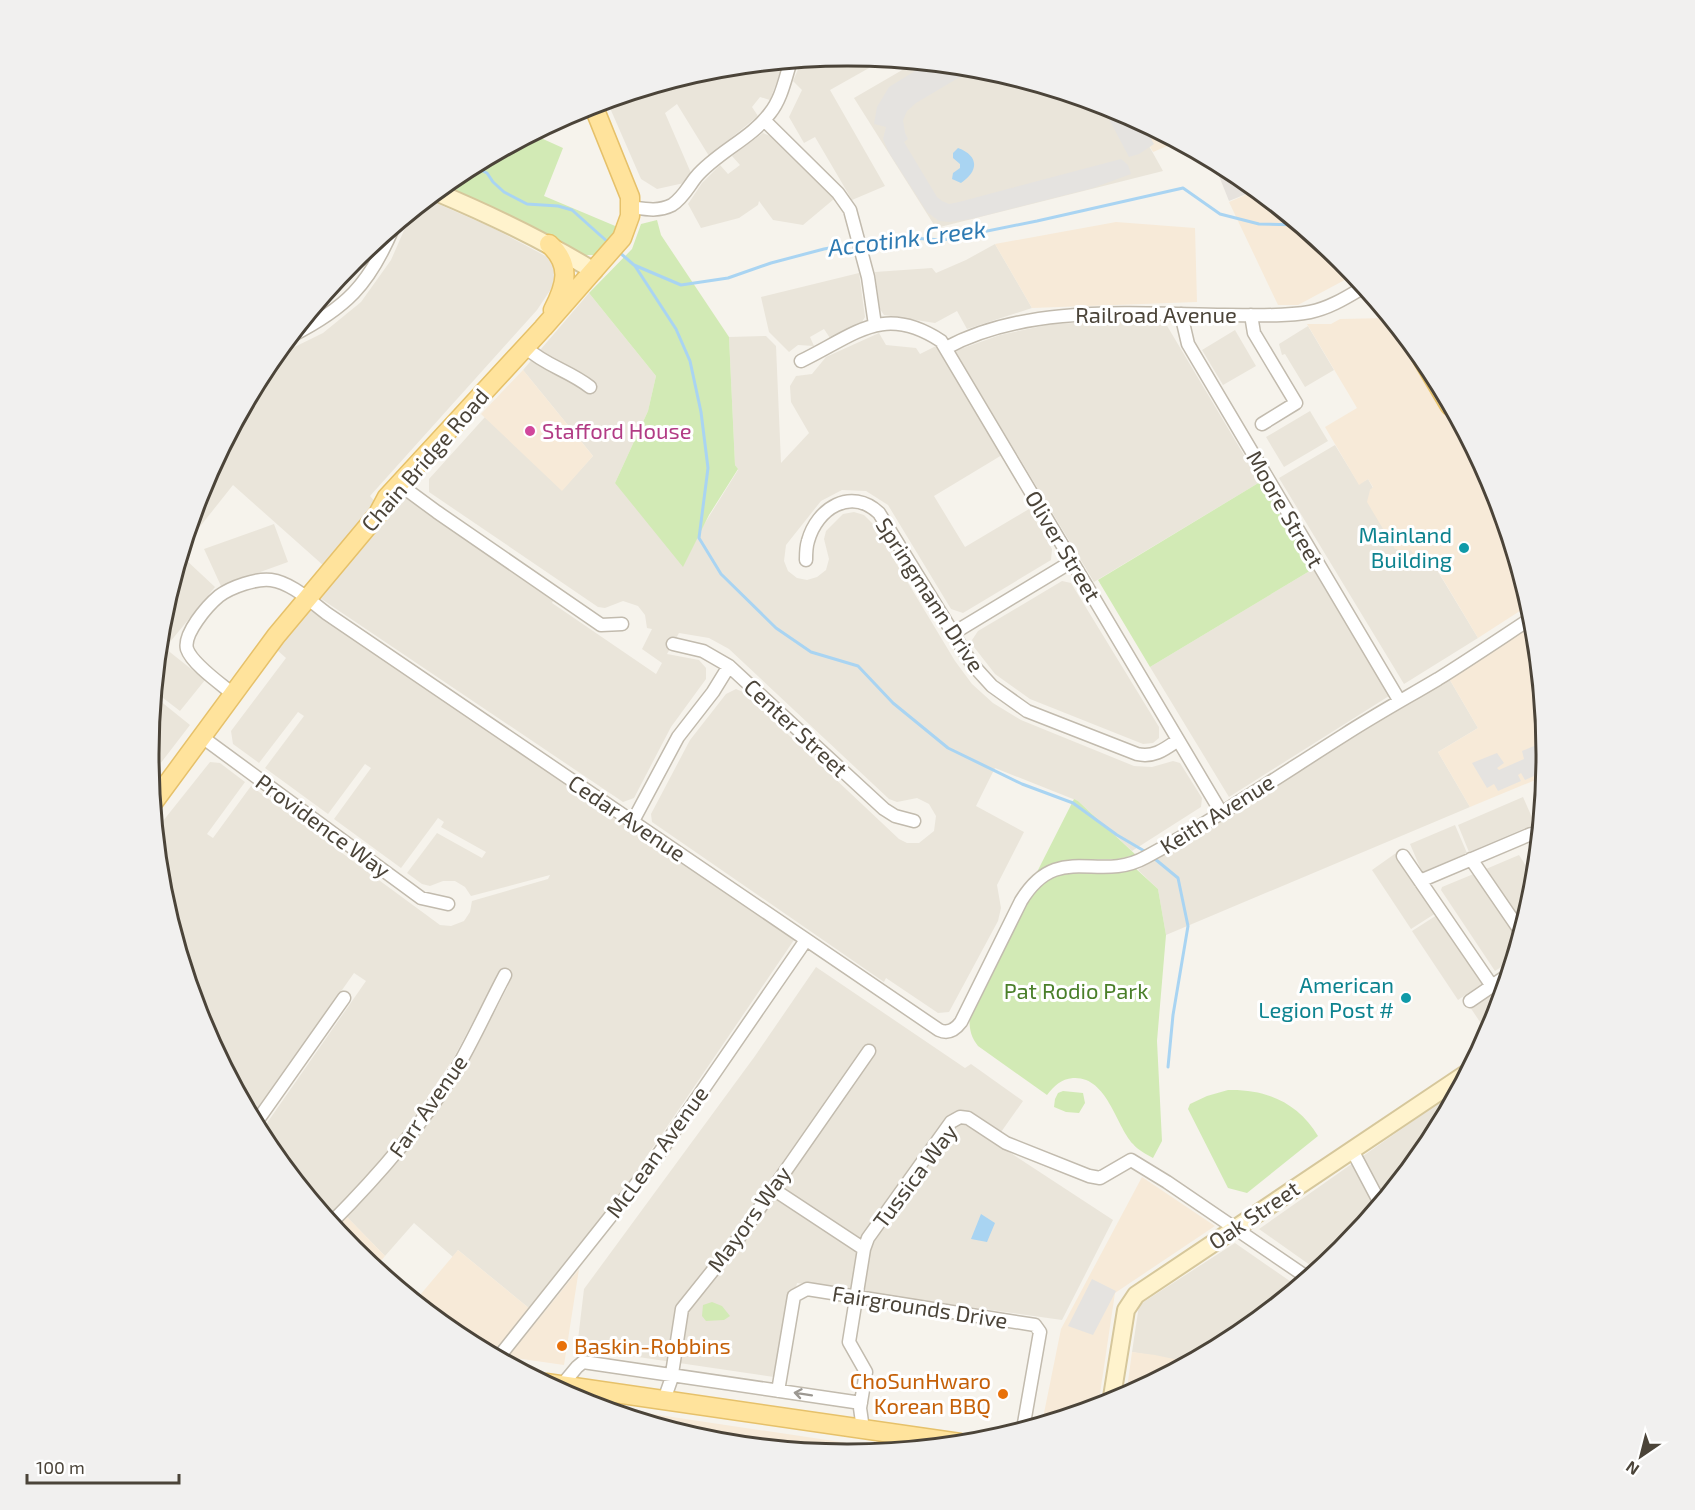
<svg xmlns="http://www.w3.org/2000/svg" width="1695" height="1510" viewBox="0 0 1695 1510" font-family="'Exo 2',sans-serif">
  <rect width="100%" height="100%" fill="#f6f3ec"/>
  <path fill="#eae5da" d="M848,56L885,59L830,90L885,186L852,200L815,137L804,143L789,117L802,90L793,81L802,60Z
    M784,62L770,100L760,97L752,107L758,116L709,156L677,104L665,113L691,173L684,183L657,189L641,179L610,108L608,109L605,101L711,69Z
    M916,62L984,69L1115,109L1134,119L1163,171L936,228L854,98Z
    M763,133L770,136L834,199L803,225L773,220L759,201L758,205L739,218L701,228L688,204L702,183L720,165L728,174L740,165L732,156Z
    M429,200L491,227L555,261L559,277L537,310L370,496L378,505L324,566L233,485L183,548L201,487L266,366L272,358L323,333L361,302L391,260L412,212Z
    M995,244L1032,308L967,329L957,311L935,323L884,315L880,309L875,272L932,268L936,273L966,260Z
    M370,246L362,264L325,304L318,303L353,260Z
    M859,273L865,317L862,322L830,338L824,329L810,337L814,346L798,345L789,352L769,332L761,297Z
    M589,293L656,376L648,411L615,483L700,531L738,470L735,465L729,337L766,336L776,346L781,463L809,433L791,402L790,386L796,376L812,374L826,357L879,333L886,345L916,348L920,354L936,346L1002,455L934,496L965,547L1029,509L1052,549L1051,560L963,613L951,609L888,505L866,491L842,490L821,501L786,545L784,561L788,571L797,578L807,580L817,577L826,570L829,559L824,539L826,531L843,514L854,512L864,515L872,523L955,661L972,684L993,703L1021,720L1134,766L1152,767L1173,761L1180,763L1202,798L1201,807L1132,851L1078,801L995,768L976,806L1024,832L997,885L1001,908L998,921L949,1012L938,1013L886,978L884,982L652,822L651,814L690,740L726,694L736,689L743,692L899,839L907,843H919L934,831L936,816L929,804L917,798L897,802L889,799L729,649L709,638L679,633L667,654L699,660L706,668V679L671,727L634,798L623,802L317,596L405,497L554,599L552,603L656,674L662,663L642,649L652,629L647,628L645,615L638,606L623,601L605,608L598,607L429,492V479L485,417L562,490L593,456L523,370Z
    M1163,319L1260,482L1094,582L955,351L1000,335L1052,324Z
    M1308,326L1334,370L1305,387L1285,354L1282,355L1279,344Z
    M1235,330L1256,366L1223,385L1202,350Z
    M1310,411L1328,441L1284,467L1266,437Z
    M1335,445L1359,484L1368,479L1373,488L1370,490L1411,550L1431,560L1478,638L1404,684L1279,478Z
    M274,524L288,562L221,586L204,549Z
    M185,559L215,587L170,642L160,633L162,618L176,570Z
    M1313,569L1389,696L1229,797L1150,667Z
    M1062,581L1071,583L1159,727V738L1153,743L1143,744L1030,699L995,674L974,647L972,640L978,631Z
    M309,609L794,940L611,1209L530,1309L458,1250L453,1257L414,1223L385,1256L347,1217L374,1189L414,1142L447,1095L473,1054L508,986L496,979L453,1059L411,1122L368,1176L328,1219L266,1143L260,1133L366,981L354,973L252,1118L201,1022L161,891L155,831L210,762L220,763L245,782L207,834L213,838L251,786L440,925L451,926L464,921L470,912L472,901L548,879L550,875L471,896L465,887L455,881H443L430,886L422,884L407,873L437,833L482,858L486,852L441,827L444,822L438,818L401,868L334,819L371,768L365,764L328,814L265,768L304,716L298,712L259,763L233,744L231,731L286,658L277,650Z
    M161,645L205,680L180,711L154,691L159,648Z
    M1447,675L1478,728L1438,752L1470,807L1166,935L1158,889L1138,870Z
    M154,696L190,725L150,777L148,755Z
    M1523,797L1534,822L1536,807L1543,801L1540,824H1535L1469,852L1458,825Z
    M1455,825L1467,853L1422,872L1410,844Z
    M1396,853L1436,913L1411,929L1372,870Z
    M1519,855L1535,880L1533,892L1523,925L1486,869Z
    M1476,873L1519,938L1513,959L1495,971L1441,890L1442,887Z
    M1437,915L1483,983L1458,1000L1412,931Z
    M816,967L965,1068L971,1064L1023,1101L994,1142L1113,1220L1062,1320L797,1283L774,1377L577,1348L584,1289L755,1056Z
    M1506,984L1494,1023L1488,1034L1470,1007Z
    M1450,1095L1452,1100L1429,1144L1342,1250L1317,1270L1259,1229Z
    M1235,1243L1297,1286L1236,1337L1188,1362L1132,1352L1139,1305Z"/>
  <path fill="#f7ead8" d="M1134,119L1177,142L1153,152Z
    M1257,190L1342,261L1354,275L1298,305H1278L1229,202Z
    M1116,222L1195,228L1197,302L1032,308L995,244Z
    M1387,318L1500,507L1529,605L1478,638L1432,561L1421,567L1411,550L1407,552L1395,549L1367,502L1370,490L1373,487L1368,479L1359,485L1325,427L1357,408L1307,324H1331L1340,319Z
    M523,370L593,456L562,491L481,414Z
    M1534,622L1547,755L1545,776L1470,807L1438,752L1478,728L1447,675Z
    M1142,1177L1215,1226L1115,1293L1098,1407L1042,1423L1061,1329Z
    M347,1217L385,1256L375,1268L353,1249L335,1227Z
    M458,1250L530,1309L493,1354L459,1336L415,1301Z
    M579,1269L564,1365L508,1357Z
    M1132,1352L1155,1355L1188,1362L1126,1396Z
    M592,1405L894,1450L847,1454L711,1441Z"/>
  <path fill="#e6e2dd" d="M1213,161L1236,174L1256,190L1229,201Z"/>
  <path fill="#d2eab5" d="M532,134L563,148L544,196L620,228L595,255H585L445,185L459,173L502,150L505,152L507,148Z
    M657,220L661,235L729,337L735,465L738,469L709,515L683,567L615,483L648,411L656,376L589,293L632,249L641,224Z
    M1260,482L1313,569L1150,667L1098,580Z
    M1074,799L1078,801L1136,855L1117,859L1066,860L1037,872Z
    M1135,868L1158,889L1166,935L1157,1041L1162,1141L1153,1158C1146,1154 1138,1150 1133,1144C1115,1124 1107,1076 1073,1078C1061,1079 1054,1086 1047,1095L978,1046C969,1035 969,1025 970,1011L1034,890L1055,875L1070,871Z
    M1228,1090C1267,1089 1298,1103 1318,1136L1247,1193L1228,1188L1188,1109L1190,1104L1207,1096Z
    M1063,1091L1083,1093L1085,1103L1079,1113L1066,1112L1054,1107L1055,1099L1058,1093Z
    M712,1302L722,1306L730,1316L724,1320L706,1321L702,1316L703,1305Z"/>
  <path fill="#e5e3e0" d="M928,63L975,68L916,103L907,111L903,120L905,133L908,139L904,142L937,197L942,201L949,204L959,202L1121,159L1128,165L1131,174L1093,188L971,219L950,222L939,221L927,212L888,151L883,139L886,127L874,124L877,107L889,87Z
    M1101,104L1116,109L1142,123L1154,144L1139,154L1129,157Z
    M1546,741L1545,771L1525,780L1521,773L1518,775L1521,781L1498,791L1494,784L1487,788L1472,763L1497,753L1504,763L1497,768L1499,770L1524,759L1522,751Z
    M1092,1279L1116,1291L1093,1335L1068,1326Z"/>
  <path fill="#a9d4f2" d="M958,148C980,156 978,172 961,183L952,179L953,173L960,168V164L953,158V153Z
    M981,1214L995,1223L987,1242L971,1239Z"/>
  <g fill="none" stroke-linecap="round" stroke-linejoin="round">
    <path stroke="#a9d4f2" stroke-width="3" d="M472,166L487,173L493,182L504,192L527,204L558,206L572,210L610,244
      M863,242L894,237L943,240L1037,221L1183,188L1220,214L1259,224L1299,225
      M619,252L634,265L681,285L728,278L771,263L824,249L856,243
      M635,266L676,329L690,361L701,412L708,468L699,538L721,574L776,628L811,652L858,666L893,703L948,748L1022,784L1073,803L1117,835L1146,852
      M1155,859L1178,878L1188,926L1173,1015L1168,1067"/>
    <defs>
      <path id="street" d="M764,120L838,193L850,210L868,277L875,325
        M631,207C645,209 658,212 672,205C683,198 688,187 696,177C717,152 751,139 770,113C782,98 785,78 791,61
        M1181,314L1188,344L1399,700
        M1251,315L1254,333L1296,403L1262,424
        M291,336C346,308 369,285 393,228
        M525,347C546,366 568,370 590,387
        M946,348C1026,304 1136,314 1224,315C1252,315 1282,317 1310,312C1330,308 1347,297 1364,287
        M801,361C855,335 883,303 941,341L1221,812
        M399,484L437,512L601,625L622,624
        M806,560C806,554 806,547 808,541C817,508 851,487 879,513L972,664L992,686L1027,711L1137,754C1154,758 1165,749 1178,740
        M952,634L1071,562
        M673,644L703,651L729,666L884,809L895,816L914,821
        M233,694C221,684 192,664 187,649C183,634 207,606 219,596C231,587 257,578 271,580C292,583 310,601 326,613L939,1030C948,1034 955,1030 961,1022L1021,901C1058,840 1098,884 1146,857C1214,820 1279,776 1344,735C1375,715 1406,698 1438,679C1470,659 1501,638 1533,617
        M202,737L421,898L448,904
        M633,821L678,737L713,692L729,666
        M1403,856L1492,986
        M1471,859L1521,932
        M1420,881L1531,834L1539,835
        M1470,1001L1508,975
        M255,1124L344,998
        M1352,1150L1380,1203
        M773,1189L864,1249
        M331,1223C377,1177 420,1128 454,1073C473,1041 488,1007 505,975
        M498,1358L649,1168L806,940
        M562,1385L577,1367L583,1362L861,1403
        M778,1391L794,1296L807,1289L1035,1325L1040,1332L1023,1429
        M664,1400L671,1380L682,1309L738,1239L869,1051
        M863,1429L860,1408L866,1372L849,1342L864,1249L868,1238L951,1122L960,1117L968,1118L1006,1143L1089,1176L1100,1178L1131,1160L1167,1182L1308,1278"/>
      <path id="secondary" d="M436,192C491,215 543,240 594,271
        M1111,1403L1126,1310L1136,1295L1467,1073"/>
      <path id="primary" d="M549,244C572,265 566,285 553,310
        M1421,357L1450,406
        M153,803L276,636L378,514L387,497L543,328L622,238L630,216V197L593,105
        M546,1383L960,1443"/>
    </defs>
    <use href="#street" stroke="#c2bbae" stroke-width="15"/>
    <use href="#secondary" stroke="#d6c79b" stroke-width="20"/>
    <use href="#primary" stroke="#e6c16a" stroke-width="21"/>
    <use href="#street" stroke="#fff" stroke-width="12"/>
    <use href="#secondary" stroke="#fff3cd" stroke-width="16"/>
    <use href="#primary" stroke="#ffe39c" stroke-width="18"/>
  </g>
  <defs><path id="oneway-shaft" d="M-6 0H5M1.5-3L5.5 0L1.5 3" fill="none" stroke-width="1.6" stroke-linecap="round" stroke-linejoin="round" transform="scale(1.5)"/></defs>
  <use stroke="#9c9892" href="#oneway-shaft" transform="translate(803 1394) rotate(-171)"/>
  <circle fill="#d1479c" stroke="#fff" stroke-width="2" cx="530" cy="431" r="6"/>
  <g fill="#0f9aa8" stroke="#fff" stroke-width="2">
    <circle cx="1464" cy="548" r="6"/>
    <circle cx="1406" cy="998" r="6"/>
  </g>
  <g fill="#e8710a" stroke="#fff" stroke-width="2">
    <circle cx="562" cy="1346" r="6"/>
    <circle cx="1003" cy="1394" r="6"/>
  </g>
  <g text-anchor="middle" stroke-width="6" stroke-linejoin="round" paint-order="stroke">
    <g font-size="22" fill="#4b4439" stroke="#fff">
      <text x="1156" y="323">Railroad Avenue</text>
      <text transform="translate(425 460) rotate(-49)" y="8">Chain Bridge Road</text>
      <text transform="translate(1285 509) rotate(60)" y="8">Moore Street</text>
      <text transform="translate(1063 546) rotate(59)" y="8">Oliver Street</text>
      <text transform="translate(930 595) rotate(57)" y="8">Springmann Drive</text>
      <text transform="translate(796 728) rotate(43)" y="8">Center Street</text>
      <text transform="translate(1217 814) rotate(-32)" y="8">Keith Avenue</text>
      <text transform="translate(627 818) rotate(34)" y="8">Cedar Avenue</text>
      <text transform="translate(323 826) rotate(36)" y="8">Providence Way</text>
      <text transform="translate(428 1106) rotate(-55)" y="8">Farr Avenue</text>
      <text transform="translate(657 1152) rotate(-54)" y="8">McLean Avenue</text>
      <text transform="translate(915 1176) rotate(-53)" y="8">Tussica Way</text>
      <text transform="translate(1254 1215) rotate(-34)" y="8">Oak Street</text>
      <text transform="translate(749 1219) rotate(-54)" y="8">Mayors Way</text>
      <text transform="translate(920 1307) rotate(9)" y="8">Fairgrounds Drive</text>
    </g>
    <g font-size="22" fill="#b23c85" stroke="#fff" text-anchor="start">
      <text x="542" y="439">Stafford House</text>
    </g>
    <g font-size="22" fill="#0d838f" stroke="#fff" text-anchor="end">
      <text x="1452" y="543">Mainland<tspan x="1452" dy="25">Building</tspan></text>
      <text x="1394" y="993">American<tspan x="1394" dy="25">Legion Post #</tspan></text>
    </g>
    <g font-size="22" fill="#4a7f2a" stroke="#fff">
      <text x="1076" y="999">Pat Rodio Park</text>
    </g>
    <g font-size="22" fill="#c56008" stroke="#fff" text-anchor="start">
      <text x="574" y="1354">Baskin-Robbins</text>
      <text x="991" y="1389" text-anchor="end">ChoSunHwaro<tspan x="991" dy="25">Korean BBQ</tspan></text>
    </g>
    <g font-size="24" font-style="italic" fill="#2e7ab2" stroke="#fff">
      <text transform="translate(907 239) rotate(-7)" y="8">Accotink Creek</text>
    </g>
  </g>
  <path d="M0 0H1695V1510H0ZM847 66H848A688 688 0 0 1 1536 754V756A688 688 0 0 1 848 1444H847A688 688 0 0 1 159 756V754A688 688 0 0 1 847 66Z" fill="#f1f0ef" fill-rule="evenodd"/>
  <path fill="none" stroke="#4b4439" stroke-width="3" d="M847 66H848A688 688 0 0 1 1536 754V756A688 688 0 0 1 848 1444H847A688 688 0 0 1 159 756V754A688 688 0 0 1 847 66Z"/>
  <g transform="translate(1641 1456) rotate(215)" stroke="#ffffff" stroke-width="4.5" paint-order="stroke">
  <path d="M0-4.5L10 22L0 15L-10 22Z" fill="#4b4439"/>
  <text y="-9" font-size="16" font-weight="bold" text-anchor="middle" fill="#4b4439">N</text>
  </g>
  <path d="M27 1474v9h152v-9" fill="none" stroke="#4b4439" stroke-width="3"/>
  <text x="36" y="1474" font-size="18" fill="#4b4439" stroke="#ffffff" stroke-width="4.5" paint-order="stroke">100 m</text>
</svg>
